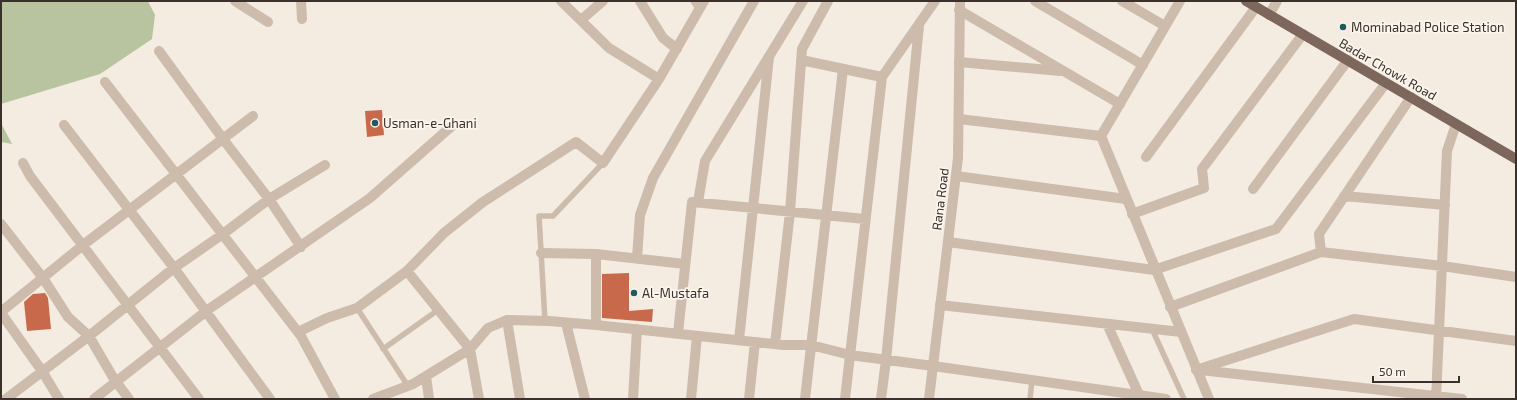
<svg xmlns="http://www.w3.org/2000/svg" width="1517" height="400" viewBox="0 0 1517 400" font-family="'Exo 2',sans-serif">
  <rect width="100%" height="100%" fill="#f4ebe1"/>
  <path fill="#b8c4a0" d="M1,1H148L155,15L152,39L100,74L1,104Z
    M1,123L12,144L1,142Z"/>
  <path fill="#c8694b" d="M382,110L384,135L367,137L365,111Z
    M629,273V311L653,309L652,322L602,318V274Z
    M45,293L48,298L51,329L27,331L24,302L33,294Z"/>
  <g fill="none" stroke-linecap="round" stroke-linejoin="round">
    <path stroke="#cdbbac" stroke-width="5.5" d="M693,1L699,10
      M357,308L408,386
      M545,321L539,216H553L603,163
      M1152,329L1184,399
      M383,349L438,310
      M1030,399L1032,380"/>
    <path stroke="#cdbbac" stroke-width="10" d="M235,1L268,22
      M301,1L302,19
      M561,1L609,48L659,79
      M640,1L663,38L677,49
      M1035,1L1143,65
      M1122,1L1165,26
      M959,10L1120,104
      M1269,15L1277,1
      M581,20L603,1
      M159,51L223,139L269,199L301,247
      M801,60L882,77
      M959,62L1060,71
      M105,82L301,336L335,399
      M1411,97L1319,234L1321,252L1442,266L1516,277
      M959,119L1101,136
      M64,125L174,268L270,399
      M1146,157L1256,7
      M23,163L30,176L199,399
      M956,176L1126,199
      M1253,189L1348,60
      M1344,196L1445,205
      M698,202L705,161L803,1
      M1132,214L1204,188L1202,169L1303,34
      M1,224L43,278L68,317L89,336L114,379L129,399
      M948,242L1154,270L1276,229L1386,83
      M541,253L596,254L685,264
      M596,254V325
      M637,258L640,215L653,178L754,1
      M407,271L470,349L479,399
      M940,305L1181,332
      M1170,307L1321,252
      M1,312L83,245L253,116
      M1,313L42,371L59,399
      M507,320L520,399
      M566,323L585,399
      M1107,324L1141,399
      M298,332L327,318L357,308L407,271L444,233L483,202L576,142L603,163L659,79L704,1
      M678,333L692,202L865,219
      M739,340L769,57
      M775,344L790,212L802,49L828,1
      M1196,370L1354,319L1516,341
      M1200,370L1462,399
      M426,376L429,399
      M6,399L89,336L174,268L223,234L269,199L325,165
      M94,399L209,309L370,198L453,125
      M373,399L413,384L470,349L488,328L507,320L549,321L596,325L783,345H811L850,355L933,366
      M633,399L637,329
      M691,399L697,336
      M749,399L755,342
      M805,399L843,69
      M845,399L882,77L935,1
      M881,399L886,360L919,26
      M1436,399L1447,151L1456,124"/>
    <path stroke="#cdbbac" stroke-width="10" d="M1180,1L1101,136L1209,399
      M933,366L1166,399
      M929,399L958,158L960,1"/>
    <path stroke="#7d675c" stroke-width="10" d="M1246,1L1516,159"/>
  </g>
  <g fill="#1f5a5e" stroke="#fbf5ee" stroke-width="1.5">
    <circle cx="1343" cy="27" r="4"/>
    <circle cx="375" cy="123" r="4"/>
    <circle cx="634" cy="293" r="4"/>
  </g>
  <g text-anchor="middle" stroke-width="3.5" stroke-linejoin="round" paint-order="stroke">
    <g font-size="13" fill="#3b302b" stroke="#fbf5ee" text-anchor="start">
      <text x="1351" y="32">Mominabad Police Station</text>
      <text x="383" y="128">Usman-e-Ghani</text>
      <text x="642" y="298">Al-Mustafa</text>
    </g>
    <g font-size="13" fill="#3b302b" stroke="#fbf5ee">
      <text transform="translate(1388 69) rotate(30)" y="5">Badar Chowk Road</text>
      <text transform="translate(940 199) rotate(-83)" y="5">Rana Road</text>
    </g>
  </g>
  <rect width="1517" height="400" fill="none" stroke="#3b302b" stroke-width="4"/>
  <path d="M1373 376v6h86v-6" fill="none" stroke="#3b302b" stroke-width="2"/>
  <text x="1379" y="376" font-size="12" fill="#3b302b" stroke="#fbf5ee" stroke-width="3" paint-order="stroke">50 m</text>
</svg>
